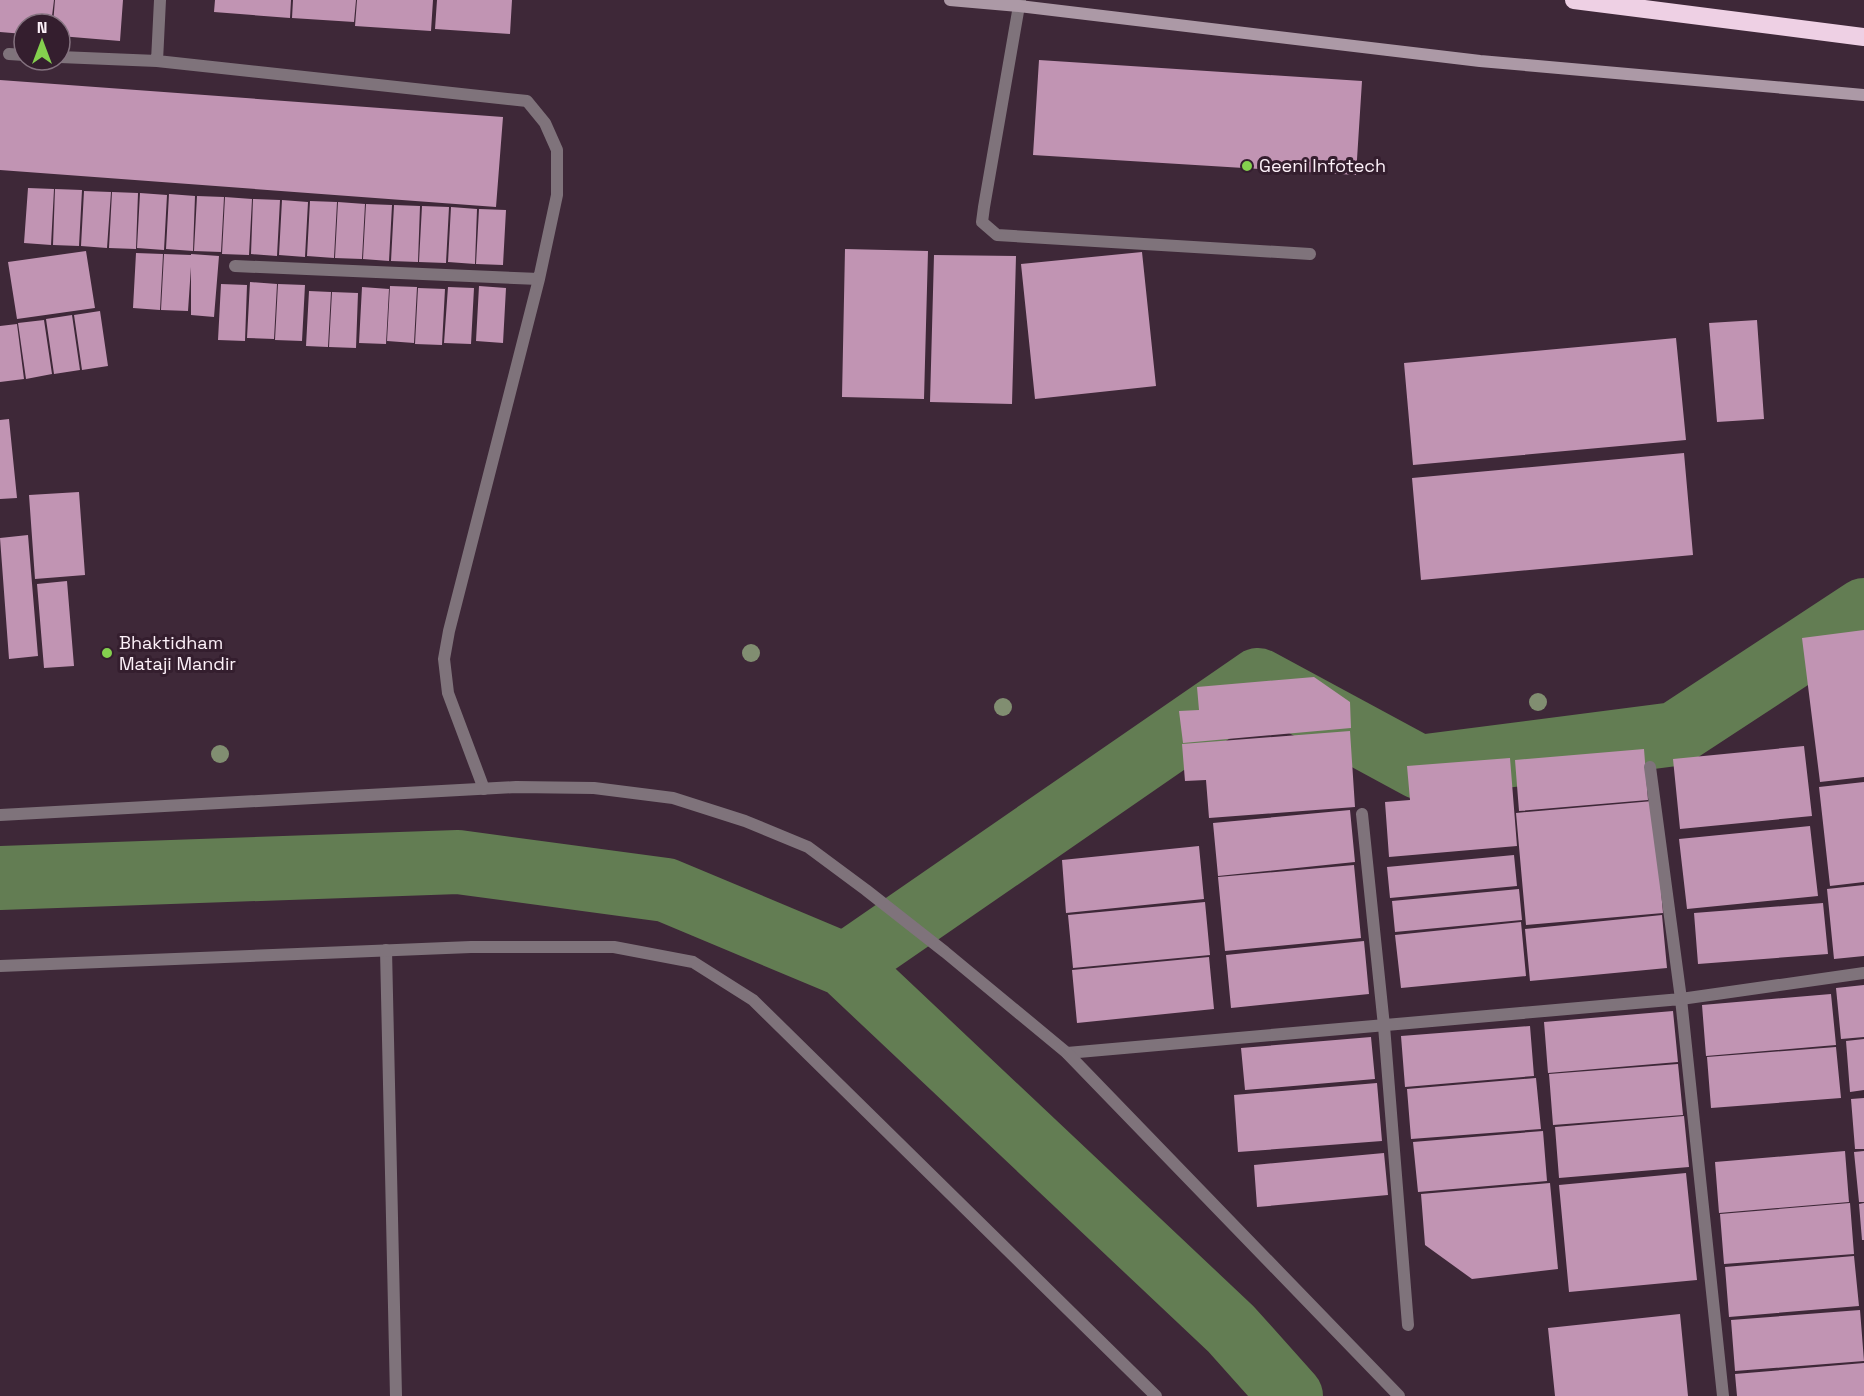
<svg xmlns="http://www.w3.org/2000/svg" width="1864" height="1396" viewBox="0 0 1864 1396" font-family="'Space Grotesk',sans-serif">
  <rect width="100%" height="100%" fill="#3e2838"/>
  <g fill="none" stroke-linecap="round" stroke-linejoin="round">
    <path stroke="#637d53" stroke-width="64" d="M0,878L458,862L666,890L845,965L1231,1329L1291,1396
      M845,965L1258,680L1419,767L1675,734L1864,610"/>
  </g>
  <path fill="#c194b3" d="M0,0H54L51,24H24V34L0,32Z
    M55,0H123L120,41L60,36V24H53Z
    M215,0H291L290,18L214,12Z
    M293,0H356L354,22L292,18Z
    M357,0H433L431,31L355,26Z
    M437,0H512L510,34L435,29Z
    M1039,60L1362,81L1356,175L1033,155Z
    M0,80L503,117L496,207L0,170Z
    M28,188L54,189L51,245L24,243Z
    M55,189L82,190L79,246L53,245Z
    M84,191L111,192L107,248L81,246Z
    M112,192L138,193L136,249L109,248Z
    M140,193L167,195L164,250L137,248Z
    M169,194L195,196L193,251L166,249Z
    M197,196L224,197L221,252L194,251Z
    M225,197L252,199L249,255L222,254Z
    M253,199L280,200L277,256L251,254Z
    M282,200L308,202L305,257L279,255Z
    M310,201L337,202L334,258L307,256Z
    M338,202L365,204L362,259L335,258Z
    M366,204L392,205L389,261L363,259Z
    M394,205L420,206L418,262L391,261Z
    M422,206L449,207L446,263L419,262Z
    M451,207L477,209L475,264L448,262Z
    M479,209L506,210L503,265L476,264Z
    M845,249L928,251L924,399L842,397Z
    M86,251L95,308L17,319L8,262Z
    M1142,252L1156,386L1035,399L1021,264Z
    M136,253L163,254L160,310L133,308Z
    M164,254L191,255V254L219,256L214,317L191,315V267L188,311L161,310Z
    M934,255L1016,256L1012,404L930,402Z
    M250,282L277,284L274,339L247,338Z
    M221,284L247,285L245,341L218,340Z
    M278,284L305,285L302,341L275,340Z
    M390,286L417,287L414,343L387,341Z
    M479,286L506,288L503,343L476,341Z
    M362,287L389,289L386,344L359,343Z
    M448,287L474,288L471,344L444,343Z
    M418,288L445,289L442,345L415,344Z
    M309,291L331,292L328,347L306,346Z
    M332,292L358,293L356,348L329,347Z
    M100,311L108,366L82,370L74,315Z
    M72,315L80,370L54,374L46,319Z
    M44,320L52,374L26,379L18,323Z
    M1757,320L1764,419L1717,422L1709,323Z
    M17,324L24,379L0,382V326Z
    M1676,338L1686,440L1413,465L1404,363Z
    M9,419L17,498L0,499V420Z
    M1684,453L1693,555L1421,580L1412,478Z
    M79,492L85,575L35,579L29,495Z
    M28,535L38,656L9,659L0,538Z
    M67,581L74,666L44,668L37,584Z
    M1864,630V777L1820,782L1802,638Z
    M1314,677L1350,702L1351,728L1183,743L1179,711L1199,710L1197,687Z
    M1350,731L1355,807L1209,818L1206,780L1185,781L1182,744Z
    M1804,746L1812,816L1680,829L1673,759Z
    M1644,749L1648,800L1519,811L1515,760Z
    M1510,758L1517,846L1389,857L1385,802L1410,800L1407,766Z
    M1864,782V882L1830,886L1819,787Z
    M1653,801L1663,913L1526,925L1516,813Z
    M1350,810L1355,862L1218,876L1213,823Z
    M1810,826L1818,896L1687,909L1679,839Z
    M1199,846L1204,899L1066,913L1062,860Z
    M1514,855L1517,886L1390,898L1387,867Z
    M1354,865L1361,938L1225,951L1218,877Z
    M1864,885V956L1834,959L1827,889Z
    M1519,889L1522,920L1395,932L1392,901Z
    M1205,902L1210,955L1073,968L1068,915Z
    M1823,903L1828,954L1698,964L1694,913Z
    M1662,915L1667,968L1530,981L1525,929Z
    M1521,922L1526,976L1401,988L1395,935Z
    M1364,941L1369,994L1231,1008L1226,955Z
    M1209,957L1214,1009L1077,1023L1072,970Z
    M1864,985V1037L1841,1039L1836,988Z
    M1831,994L1836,1045L1706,1056L1702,1005Z
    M1673,1011L1678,1062L1548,1073L1544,1022Z
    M1530,1026L1534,1076L1405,1087L1401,1036Z
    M1371,1037L1375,1079L1245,1090L1241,1048Z
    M1864,1039V1090L1850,1092L1846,1041Z
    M1836,1047L1841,1098L1711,1108L1707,1057Z
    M1678,1064L1683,1115L1553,1125L1549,1074Z
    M1536,1078L1541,1129L1411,1139L1407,1089Z
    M1377,1083L1382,1141L1238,1152L1234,1095Z
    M1864,1098V1149H1855L1851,1099Z
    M1684,1116L1689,1167L1559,1178L1555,1127Z
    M1543,1131L1547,1181L1418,1192L1413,1142Z
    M1845,1151L1849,1202L1719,1213L1715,1162Z
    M1864,1151V1202H1859L1854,1152Z
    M1384,1153L1388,1195L1257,1207L1254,1165Z
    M1686,1173L1697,1280L1569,1292L1559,1185Z
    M1550,1183L1558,1269L1472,1279L1425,1245L1421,1194Z
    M1850,1203L1854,1254L1724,1264L1720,1214Z
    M1864,1203V1240H1862L1859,1204Z
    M1854,1256L1859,1306L1729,1317L1725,1267Z
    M1860,1310L1864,1361L1735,1371L1731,1320Z
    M1680,1314L1688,1396H1555L1548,1328Z
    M1864,1363V1396H1737L1735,1374Z"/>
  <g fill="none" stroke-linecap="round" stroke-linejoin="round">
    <path stroke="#7f737b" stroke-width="12" d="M1020,0L984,207L982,222L997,235L1310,254
      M9,54L24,55
      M60,57L157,61L527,101L545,123L557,150V195L539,279L449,631L444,659L448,693L484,789
      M157,61L160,0
      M235,266L539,279
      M1650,767L1681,999L1723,1396
      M1362,814L1384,1026L1408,1325
      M386,950L396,1396
      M1067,1053L1681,999L1864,973"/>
    <path stroke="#7f737b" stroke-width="12" d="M0,815L516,787L594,788L673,798L745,821L808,847L866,890L945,952L1067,1053L1399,1396
      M0,966L471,947H614L693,962L753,1000L1156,1396"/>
    <path stroke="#ac99a6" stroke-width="12" d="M950,0L1019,6L1480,61L1864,95"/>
    <path stroke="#eed0e4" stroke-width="18" d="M1574,0L1864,37"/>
  </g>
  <g fill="#818e71">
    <circle cx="751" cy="653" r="9"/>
    <circle cx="1538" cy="702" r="9"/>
    <circle cx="1003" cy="707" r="9"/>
    <circle cx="220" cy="754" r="9"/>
  </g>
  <g fill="#84d04e" stroke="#341e2e" stroke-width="2">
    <circle cx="1247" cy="166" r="6"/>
    <circle cx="107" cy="653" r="6"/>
  </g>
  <g text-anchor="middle" stroke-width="6" stroke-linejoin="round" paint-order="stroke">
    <g font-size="18" fill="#fdf1f9" stroke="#341e2e" text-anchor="start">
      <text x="1259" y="172">Geeni Infotech</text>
      <text x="119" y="649">Bhaktidham<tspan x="119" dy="21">Mataji Mandir</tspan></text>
    </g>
  </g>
  <g transform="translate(42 42)"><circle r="28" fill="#341e2e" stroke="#84727f" stroke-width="1.5"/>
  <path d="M0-4.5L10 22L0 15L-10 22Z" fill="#84d04e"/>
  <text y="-9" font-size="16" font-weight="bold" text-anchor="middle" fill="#fdf1f9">N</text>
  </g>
</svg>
